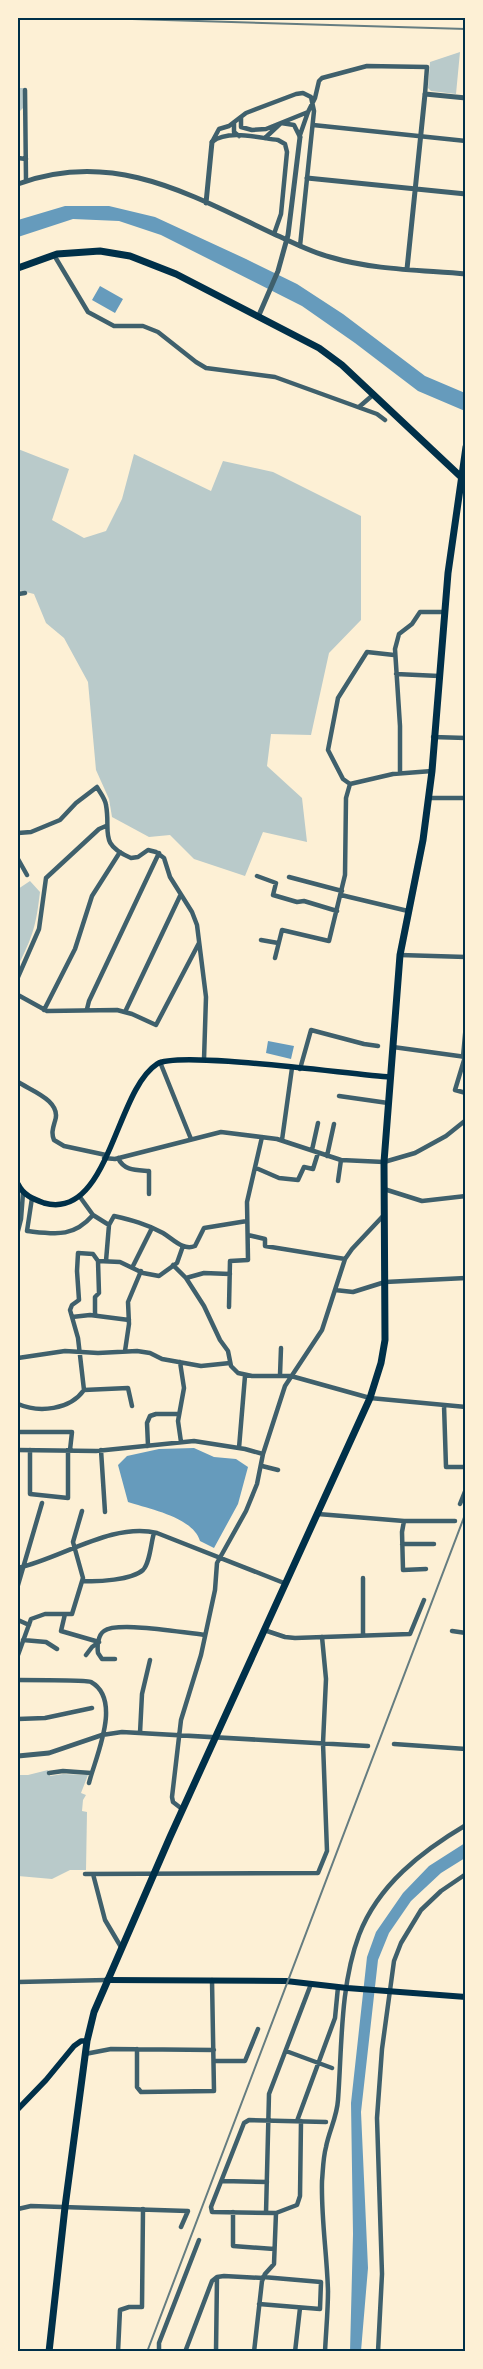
<svg xmlns="http://www.w3.org/2000/svg" width="483" height="2369" viewBox="0 0 483 2369" font-family="Overpass,sans-serif">
  <rect width="100%" height="100%" fill="#fdf0d5"/>
  <path fill="#b9caca" d="M460,52L456,94L431,91L428,88L430,62Z
    M18,88H23V108L19,112Z
    M18,449L69,469L52,520L84,538L106,531L122,499L134,454L211,491L223,461L273,472L361,516V620L329,653L311,735L271,734L267,766L302,798L307,842L263,832L245,876L194,859L170,835L149,837L112,817L109,799L96,770L88,682L64,638L46,623L34,594L18,590Z
    M30,881L40,892C36,926 33,936 18,966V889Z
    M48,1770L50,1776L63,1774L88,1775L81,1793L86,1795L83,1800L82,1811L87,1812L86,1870H70L52,1879L18,1876V1775H28Z"/>
  <path fill="#669bbc" d="M65,206H109L155,217L246,259L297,284L343,314L425,376L465,393V411L418,391L355,343L302,306L161,235L119,221L73,219L18,237V220Z
    M100,286L123,299L115,313L92,300Z
    M268,1041L294,1046L291,1059L266,1053Z
    M194,1448L214,1457L236,1459L248,1467L238,1504L214,1548L200,1541C193,1517 149,1509 128,1502L118,1465L127,1456L159,1449Z
    M465,1843V1858L441,1873L411,1901L389,1933L378,1960L361,2112L368,2268L361,2351L350,2352L353,2234L351,2103L367,1957L376,1932L403,1893L429,1866Z"/>
  <g fill="none" stroke-linecap="round" stroke-linejoin="round">
    <path stroke="#3f606c" stroke-width="4.5" d="M25,90L26,180
      M241,118V127L252,130L266,129L308,112L315,98L319,81L322,78L367,66L427,67L425,94
      M234,123V132L239,136
      M313,125L466,141
      M300,135L308,112
      M265,138L281,123L294,125L300,137
      M212,142L219,129L229,126L246,113L296,94L303,93L311,97L314,111L300,246
      M212,142C228,129 259,138 278,140L285,144L287,152L281,214L274,234
      M18,158L26,159
      M54,255L88,312L114,326H143L158,332L196,362L206,368L275,377L377,414L385,420
      M359,407L374,394
      M18,594L25,593
      M396,674L439,676
      M433,737L466,738
      M400,773V726L395,649L399,634L412,624L420,612H445
      M350,784L343,779L328,750L338,698L367,652L394,655
      M428,798H466
      M18,833L31,832L60,820L76,803L97,787C100,793 105,798 106,805C111,832 98,844 131,858L138,857L148,850L156,852L164,858L170,877L192,912L197,925L206,997L204,1060
      M18,859L27,875
      M257,876L276,883L273,895L297,902L304,901L337,911
      M289,877L342,891
      M341,895L408,911
      M261,940L278,943
      M400,955L466,957
      M275,958L282,930L329,941L345,875L346,798L350,784L393,774L432,771
      M18,977L39,929L46,878L99,829L106,826
      M18,995L47,1011L117,1010L132,1014L156,1025L199,943
      M87,1009L89,1001L159,853
      M44,1010L75,949L92,896L120,852
      M125,1012L180,896
      M393,1047L466,1057
      M463,1057L466,1024
      M465,1057L455,1090L466,1093
      M160,1062L191,1139
      M300,1069L311,1030L364,1044L378,1046
      M18,1082C32,1091 62,1101 55,1121C53,1128 51,1133 54,1140L64,1146L106,1155
      M339,1096L388,1103
      M282,1140L292,1068
      M312,1150L318,1123
      M327,1156L334,1124
      M104,1158L115,1159L221,1132L277,1139L341,1160L384,1162L415,1153L446,1136L466,1120
      M118,1158C124,1171 136,1170 149,1171V1194
      M256,1168L279,1178L298,1180L304,1167L313,1169L318,1153
      M338,1181L341,1160
      M384,1189L422,1201L466,1196
      M80,1197L93,1215L109,1225
      M32,1198L27,1231C55,1234 73,1238 93,1215
      M18,1231L21,1219L23,1193
      M248,1235L265,1239V1246L345,1259
      M98,1261L120,1262L143,1273L159,1276L177,1263L183,1246
      M106,1261L109,1225L114,1216C131,1220 147,1224 163,1233C173,1239 183,1251 195,1246L204,1228L247,1221
      M173,1265L186,1278L204,1306L220,1340L228,1351L231,1366L238,1373L252,1376H291L370,1398L466,1407
      M133,1266L152,1228
      M186,1278L204,1273L230,1274
      M335,1290L353,1292L385,1282L466,1278
      M229,1307L230,1261L248,1260L247,1202L262,1137
      M72,1317L90,1315L129,1320
      M125,1351L129,1324L128,1302L141,1271
      M18,1358L65,1351L98,1353L137,1351L150,1353L162,1359L201,1366L230,1363
      M180,1362L184,1388L178,1421L181,1442
      M280,1375L281,1348
      M84,1390L128,1388L132,1406
      M18,1404C39,1413 70,1410 84,1390L78,1338L70,1310L72,1305L79,1300L77,1271L78,1253L93,1254L98,1261L99,1293L95,1297V1315
      M444,1405L446,1467H466
      M18,1432H72L70,1450
      M148,1446L147,1423L150,1416L156,1414H179
      M239,1448L245,1376
      M18,1450L96,1451L194,1441L245,1449L263,1454
      M30,1450V1494L68,1498V1450
      M101,1450L105,1512
      M262,1466L278,1470
      M460,1504L466,1489
      M318,1514L404,1521H455
      M404,1521L402,1532L403,1570L426,1569
      M402,1544H434
      M18,1568C62,1558 113,1522 157,1533L284,1583
      M363,1578V1635
      M83,1581C97,1582 132,1580 143,1570C150,1563 151,1542 154,1533
      M18,1585L42,1503
      M65,1614L61,1631L99,1642
      M18,1620L29,1625
      M264,1630L285,1637L295,1638L410,1634L424,1600
      M452,1631L466,1633
      M23,1640L46,1642L57,1649
      M18,1655L31,1619L45,1614H72L83,1578L73,1542L82,1511
      M86,1655L92,1647L99,1642
      M115,1659H102L98,1653C97,1646 98,1635 104,1631C117,1621 187,1633 205,1635
      M18,1680C26,1680 87,1680 91,1682C123,1700 95,1758 89,1783
      M18,1719L45,1718L92,1708
      M140,1733L142,1694L150,1660
      M102,1735L122,1732L368,1746
      M394,1744L466,1749
      M49,1773L63,1771L91,1773
      M182,1809L173,1802L172,1797L181,1720L201,1655L215,1590L217,1563L246,1511L257,1484L263,1454L285,1386L322,1330L345,1259L352,1249L383,1216
      M85,1874L318,1873L327,1851L323,1743L326,1679L322,1637
      M93,1874L105,1920L121,1947
      M18,1982L107,1980
      M137,2049V2087L141,2092L214,2091L212,1980
      M286,2051L332,2068
      M85,2054L111,2049L214,2050
      M214,2061H245L258,2029
      M297,2121L335,2018L338,1987
      M301,2121L300,2196L297,2205L276,2213L212,2212L211,2207L244,2123L249,2120L326,2122
      M222,2181L267,2182
      M18,2209L31,2206L188,2211L181,2227
      M233,2212V2246L274,2249
      M266,2213L269,2094L311,1984
      M259,2304L320,2309L321,2282L263,2277
      M118,2352L120,2310L129,2307H142L143,2209
      M159,2352V2343L199,2240
      M185,2352L212,2281L217,2277L224,2276L263,2278
      M216,2352L217,2277
      M254,2352L262,2281L265,2274L274,2264L276,2213
      M295,2352L300,2308
      M325,2352C326,2331 328,2311 328,2291C327,2254 321,2218 322,2181C323,2170 323,2158 326,2147C329,2131 337,2117 338,2100C342,2046 340,1986 359,1935C378,1885 422,1851 466,1825
      M378,2352L382,2274L377,2118L382,2049L394,1961L401,1943L421,1910L441,1891L466,1874"/>
    <path stroke="#3f606c" stroke-width="5" d="M307,178L466,194
      M18,184C113,149 189,194 274,234C292,242 310,252 330,257C373,270 421,270 466,274
      M206,203L212,142
      M407,269L425,94L466,98
      M259,315L278,271L288,235L300,137
      M18,1756L49,1753L102,1735"/>
    <path stroke="#003049" stroke-width="5.5" d="M18,1184C23,1195 33,1199 44,1203C109,1221 115,1091 157,1064C178,1050 353,1075 390,1077
      M18,2109L46,2080L74,2046L81,2041H87"/>
    <path stroke="#003049" stroke-width="6" d="M107,1980L286,1981L347,1988L466,1997"/>
    <path stroke="#003049" stroke-width="7" d="M18,268L57,254L100,251L130,256L176,274L319,348L342,365L460,476
      M49,2352L65,2207L87,2041L94,2012L170,1837L370,1398L381,1363L385,1340L384,1162L400,955L423,840L432,771L448,573L466,447"/>
    <path stroke="#657d81" stroke-width="2" d="M99,18L466,29
      M445,18L466,19
      M147,2352L466,1512"/>
  </g>
  <rect width="483" height="2369" fill="none" stroke="#fdf0d5" stroke-width="38"/>
  <rect x="19" y="19" width="445" height="2331" fill="none" stroke="#003049" stroke-width="2"/>
</svg>
